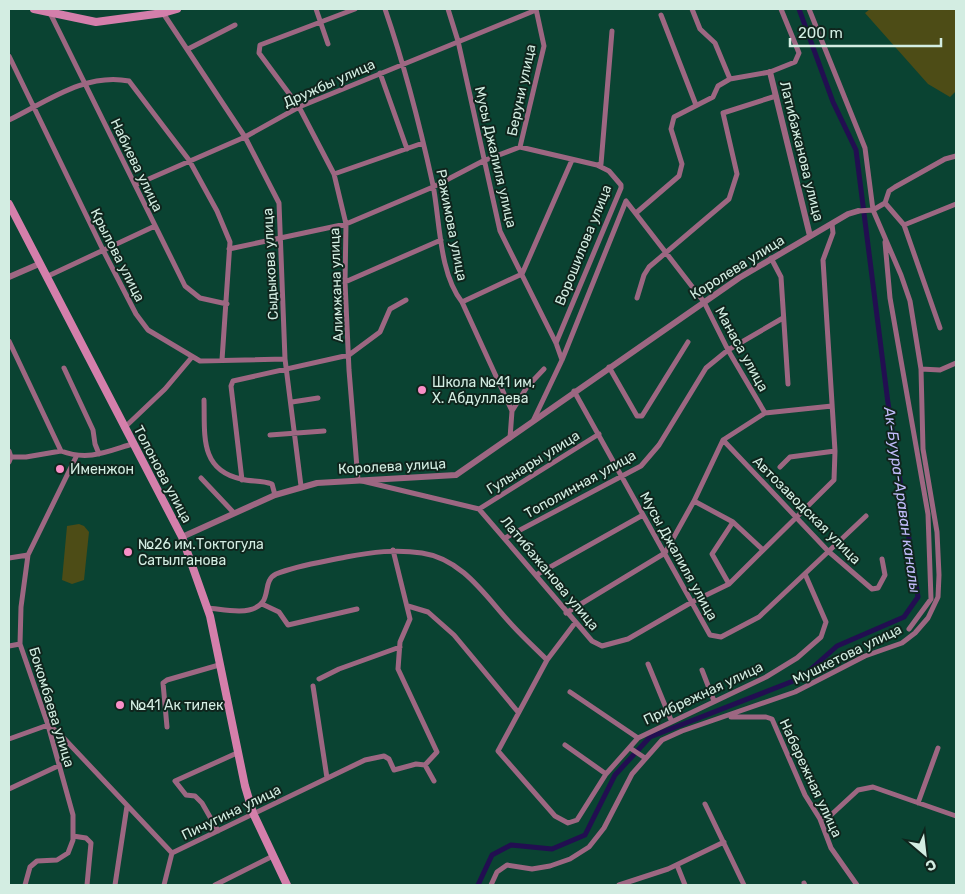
<svg xmlns="http://www.w3.org/2000/svg" width="965" height="894" viewBox="0 0 965 894" font-family="Rubik,sans-serif">
  <rect width="100%" height="100%" fill="#0a4332"/>
  <path fill="#4d4c16" d="M870,9H956V91L950,97L928,84L865,13Z
    M79,524L84,526L89,532L84,580L72,584L62,580L67,526Z"/>
  <g fill="none" stroke-linecap="round" stroke-linejoin="round">
    <path stroke="#220e51" stroke-width="5" d="M478,885L492,855L511,845L552,849L585,835L615,775L650,737L801,678L837,646L904,617L918,597L888,403L856,150L833,102L799,9"/>
    <path stroke="#9d6782" stroke-width="5" d="M316,9L328,44
      M355,9L260,45L259,53L299,107L334,174L346,224L345,282L349,370L358,480L479,509L592,641L602,646L628,639L692,602L729,584L834,480L835,451L823,260L833,233L832,224
      M385,9C405,67 420,126 433,185C440,221 439,273 462,302L512,411L510,438
      M448,9L458,41L500,231L556,343L562,360
      M692,9L700,29L715,43L730,79
      M50,13L185,286L200,298L227,304
      M163,13L245,137L279,203L285,359L301,486
      M661,15L696,105
      M188,49L235,25
      M9,56L104,252L136,314L148,330L200,361L285,359
      M380,73L407,149
      M9,120C46,102 86,72 129,81L189,160L217,211L230,242L222,360
      M520,147L544,46L536,9
      M597,165L601,164L612,31
      M334,174L423,143
      M135,185L245,137L299,107L536,10
      M626,201L704,302L728,350L765,413
      M885,203L904,225L940,328
      M858,211L873,210L885,203L889,191L895,187L945,159L956,156
      M636,213L679,176L682,164L671,129L674,117L713,97L718,86L730,79L770,72L795,62L799,53L781,9
      M904,225L956,204
      M885,242L890,298L928,514L931,599L909,629
      M229,249L346,224L433,187L483,161L520,147L597,165L609,171L621,185V188L556,343
      M771,258L781,277L788,384
      M46,277L155,226
      M345,282L441,240
      M637,298L644,275L649,267L729,199L737,174L723,113L776,96
      M462,302L522,274L572,160
      M9,341L61,451C88,461 106,452 132,444
      M609,367L637,416H642L688,342
      M64,368L93,430L95,444L99,454
      M921,369L940,370L956,363
      M574,391L710,635L721,637L759,617L866,516
      M204,400C205,434 199,470 241,479C251,482 261,480 272,484L275,495
      M292,402L318,398
      M512,411L527,387L544,369
      M533,421L562,360L626,201
      M124,428L165,389L192,357
      M270,435L324,431
      M723,440L828,551L872,589L878,588L885,575L882,559
      M9,451L11,457L9,462
      M11,457H26L61,451
      M780,467L790,457L835,451
      M201,478L234,513
      M242,480L231,386L233,381L349,355L380,332L390,309L406,300
      M694,501L733,522L763,550
      M479,509L599,434
      M505,538L641,466L659,445L706,368L728,350L783,318
      M393,550L410,619L400,642L398,669L437,752L425,765
      M9,558L28,555
      M536,575L643,515
      M729,584L712,554L733,522
      M262,604L279,612L288,625L357,609
      M408,606L428,612L454,635L518,712
      M207,608C220,609 237,613 249,610C275,604 260,582 276,574C298,565 323,562 346,557C372,552 396,549 422,553C463,559 486,597 512,625C523,637 535,648 547,660
      M566,613L665,553L694,501L723,440L765,413L832,406
      M575,623L547,660L498,751L555,816L568,823L577,820L606,774L638,738L766,677L797,658L821,637L826,622L805,574
      M9,646L20,644
      M648,664L671,720
      M702,670L714,701
      M319,679L339,669L400,647
      M313,686L327,778
      M570,692L638,738
      M731,717H766L772,719L805,795L820,819L831,848L857,885
      M167,727L163,683L167,680L219,665
      M9,739L48,725L58,732L172,853
      M565,745L606,774
      M630,748L645,758
      M9,789L58,766
      M918,803L938,748
      M705,804L744,885
      M820,819L831,815L858,790L873,787L956,816
      M218,831L202,803L195,796L186,795L175,781L237,753
      M73,836L86,838L91,843L87,885
      M172,853L365,760L384,756L389,759L394,770L416,764L425,765L434,781
      M677,865L685,885
      M804,883L805,885
      M25,885L30,867L37,861L57,860L68,853L73,840V815L48,725L20,644L21,607L28,555L76,457
      M115,885L127,806
      M164,885L172,853
      M215,885L273,856
      M491,885L497,872L507,865L532,869L550,866L570,859L589,847L604,828L632,774L662,740L682,731L795,692L865,656L902,643L915,633L928,618L938,597L939,575L937,532L923,449L921,369L910,301L901,275L873,210L865,148L809,9
      M619,885L668,869L724,842"/>
    <path stroke="#9d6782" stroke-width="6" d="M770,72L810,236
      M9,277L39,264
      M182,537L275,495L317,483L456,475L739,278L848,214L858,211"/>
    <path stroke="#d47fab" stroke-width="8" d="M34,9L96,22L163,13L177,9
      M9,204L182,537L210,616L245,786L253,813L287,885"/>
  </g>
  <g fill="#fa8fc7" stroke="#0f251d" stroke-width="2">
    <circle cx="422" cy="390" r="5"/>
    <circle cx="60" cy="469" r="5"/>
    <circle cx="128" cy="552" r="5"/>
    <circle cx="120" cy="705" r="5"/>
  </g>
  <g text-anchor="middle" stroke-width="4" stroke-linejoin="round" paint-order="stroke">
    <g font-size="14" fill="#d3ede2" stroke="#0f251d">
      <text transform="translate(329 83) rotate(-24)" y="5">Дружбы улица</text>
      <text transform="translate(521 90) rotate(-78)" y="5">Беруни улица</text>
      <text transform="translate(802 151) rotate(76)" y="5">Латибажанова улица</text>
      <text transform="translate(496 157) rotate(77)" y="5">Мусы Джалиля улица</text>
      <text transform="translate(137 165) rotate(64)" y="5">Набиева улица</text>
      <text transform="translate(452 225) rotate(79)" y="5">Ражимова улица</text>
      <text transform="translate(583 245) rotate(-68)" y="5">Ворошилова улица</text>
      <text transform="translate(118 255) rotate(63)" y="5">Крылова улица</text>
      <text transform="translate(270 264) rotate(-93)" y="5">Сыдыкова улица</text>
      <text transform="translate(737 267) rotate(-32)" y="5">Королева улица</text>
      <text transform="translate(336 285) rotate(-92)" y="5">Алимжана улица</text>
      <text transform="translate(742 349) rotate(61)" y="5">Манаса улица</text>
      <text transform="translate(533 462) rotate(-32)" y="5">Гульнары улица</text>
      <text transform="translate(392 466) rotate(-3)" y="5">Королева улица</text>
      <text transform="translate(163 474) rotate(62)" y="5">Толонова улица</text>
      <text transform="translate(580 484) rotate(-29)" y="5">Тополинная улица</text>
      <text transform="translate(807 510) rotate(45)" y="5">Автозаводская улица</text>
      <text transform="translate(679 556) rotate(61)" y="5">Мусы Джалиля улица</text>
      <text transform="translate(550 573) rotate(50)" y="5">Латибажанова улица</text>
      <text transform="translate(847 654) rotate(-26)" y="5">Мушкетова улица</text>
      <text transform="translate(703 693) rotate(-25)" y="5">Прибрежная улица</text>
      <text transform="translate(52 707) rotate(73)" y="5">Бокомбаева улица</text>
      <text transform="translate(811 778) rotate(65)" y="5">Набережная улица</text>
      <text transform="translate(231 812) rotate(-26)" y="5">Пичугина улица</text>
    </g>
    <g font-size="14" fill="#d3ede2" stroke="#0f251d" text-anchor="start">
      <text x="432" y="387">Школа №41 им,<tspan x="432" dy="16">Х. Абдуллаева</tspan></text>
      <text x="70" y="474">Именжон</text>
      <text x="138" y="549">№26 им.Токтогула<tspan x="138" dy="16">Сатылганова</tspan></text>
      <text x="130" y="710">№41 Ак тилек</text>
    </g>
    <g font-size="15" font-style="italic" fill="#c2bcfa" stroke="#0f251d">
      <text transform="translate(902 500) rotate(82)" y="5">Ак-Буура-Араван каналы</text>
    </g>
  </g>
  <rect width="965" height="894" fill="none" stroke="#d3ede2" stroke-width="20"/>
  <g transform="translate(925 854) rotate(152)" stroke="#0f251d" stroke-width="4" paint-order="stroke">
  <path d="M0-4L9 19L0 12L-9 19Z" fill="#d3ede2"/>
  <text y="-8" font-size="14" font-weight="bold" text-anchor="middle" fill="#d3ede2">С</text>
  </g>
  <path d="M790 38v8h151v-8" fill="none" stroke="#d3ede2" stroke-width="2.5"/>
  <text x="798" y="38" font-size="15" fill="#d3ede2" stroke="#0f251d" stroke-width="4" paint-order="stroke">200 m</text>
</svg>
